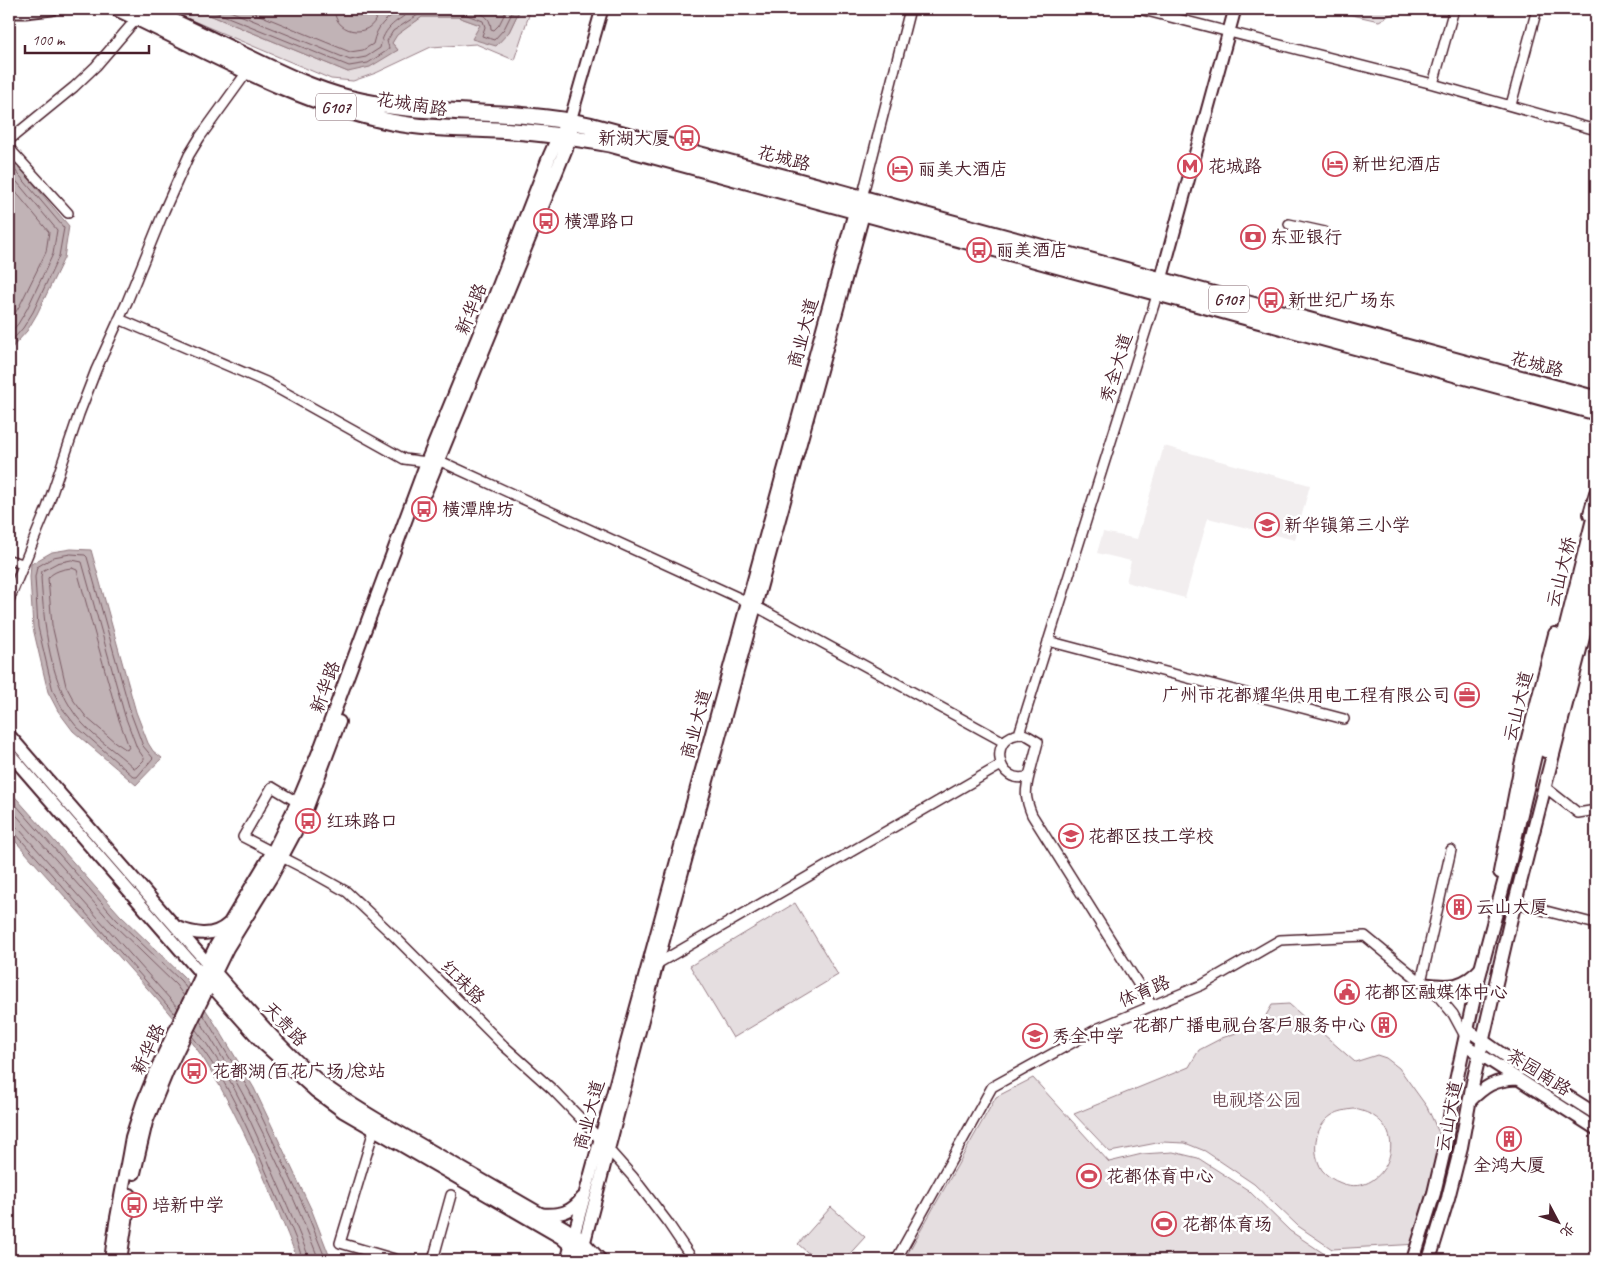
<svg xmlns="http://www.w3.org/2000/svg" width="1605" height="1269" viewBox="0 0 1605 1269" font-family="Caveat,'LXGW WenKai TC',sans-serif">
  <rect width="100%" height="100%" fill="#fff"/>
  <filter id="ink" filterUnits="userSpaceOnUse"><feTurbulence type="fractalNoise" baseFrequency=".02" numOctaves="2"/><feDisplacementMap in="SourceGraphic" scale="10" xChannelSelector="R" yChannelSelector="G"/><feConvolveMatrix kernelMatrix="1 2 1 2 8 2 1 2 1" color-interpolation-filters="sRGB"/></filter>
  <g filter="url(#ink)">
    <path fill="#f2eeef" d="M1164,446L1310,485L1295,540L1208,518L1185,598L1126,582L1131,561L1097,553L1103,532L1137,539Z"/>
    <path fill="#e5dee0" stroke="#987e86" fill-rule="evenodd" d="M165,9H195L348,72L398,50L392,43L396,35L422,17H458L481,25L473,39L509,32L520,9H531L514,60L476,44L431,47L376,73L353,81L331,79Z
      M1326,9H1398L1397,11L1379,21Z
      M795,903L838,975L733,1038L690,966Z
      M1289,1004L1355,1062L1377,1055L1386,1058L1399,1068L1427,1107L1445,1146L1418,1244L1332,1249L1298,1226L1254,1184L1205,1151L1185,1143L1162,1142L1110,1152L1074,1114L1189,1067L1199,1050L1222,1038L1261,1024L1272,1005ZM1354,1109C1419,1121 1387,1201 1341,1183C1333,1180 1327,1176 1322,1170C1311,1152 1314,1127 1332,1115C1339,1111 1346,1110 1354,1109Z
      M1033,1078L1109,1162L1142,1154L1173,1152L1198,1158L1248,1190L1290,1231L1329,1257L1387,1253L1384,1260H904L996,1097Z
      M831,1207L865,1237L844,1260H816L798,1244Z"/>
    <path fill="#c1b3b6" stroke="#91787e" d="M195,9H346L358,13L360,9H520L509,32L496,46L472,39L480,25L458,17H422L397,35L392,43L398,50L370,67L348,72Z
      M14,161L69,226L64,258L37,314L27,331L9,351V165Z
      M71,549L91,550L136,712L148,743L153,751L162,758L136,785L73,731L58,711L48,692L33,628L30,577L31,564L52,552Z
      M9,790L120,915L185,978L221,1033L254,1088L312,1211L331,1260H298C271,1193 243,1122 205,1061C182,1025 151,993 123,961C85,919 47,877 9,834Z"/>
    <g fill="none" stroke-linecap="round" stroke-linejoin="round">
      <path stroke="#7a5a63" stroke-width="1" d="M208,9L349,66L368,63L388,50L389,48L387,41L393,31L421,13L459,12L483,21L485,27L482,36L494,40L504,29L514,9
        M225,9L350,60L366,57L380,48C384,26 397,21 415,9
        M245,9L350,52L363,50L373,44C377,25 386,19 401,9
        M334,9C335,37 377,40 378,9
        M469,9C480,13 491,15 491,29L494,30L499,25L507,9
        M9,169H14L64,228L59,256L33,312L23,328L9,344
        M9,175L12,176L57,230L53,254L27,309L18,324L9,334
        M9,184L49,232L46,252L20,305L9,323
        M71,554L85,555L87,557L131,714L143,746L153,758L137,777H134L77,727L62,708L53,691L38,627L35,577L37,567L54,557Z
        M72,560L82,562L125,716L137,748L144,758V760L136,768H134C117,752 97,740 82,723C49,686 44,625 41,577L42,571L57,563Z
        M72,568L77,570L118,717L129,747L127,750L115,742L87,718L74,701L66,686L52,625L48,578C54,571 63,569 72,568Z
        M9,797L116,919L181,981L187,989
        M9,807L112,923L176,985L184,996
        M9,825L15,826L19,829L178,1008
        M9,831L15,833L175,1014
        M203,1014L249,1090L307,1213L326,1260
        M200,1021C248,1096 286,1177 319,1260
        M196,1030C227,1068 246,1111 266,1156C280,1189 295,1222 308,1255V1260
        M192,1036C232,1084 253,1143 278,1199C285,1214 300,1245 302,1260"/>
      <defs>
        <path id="minor" d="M1139,9L1433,84L1596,130
          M1433,84L1454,9
          M1511,105L1537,9
          M9,140L74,87L96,66L138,17
          M9,148L68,213
          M862,198L910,9
          M1289,224L1325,232
          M119,319L266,382L404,459L427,462L438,460L748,602L1004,742
          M9,560L23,564
          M9,600L47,508L79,414L96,370L127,302L164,211L189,155L200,137L247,72
          M1048,641L1344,719
          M1019,734L1158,292
          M1023,734L1028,736L1038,742L1029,776C997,788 986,734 1023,734Z
          M1029,776C1025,792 1025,798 1032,815L1152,1006
          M1545,787L1578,813L1596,810
          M302,805L272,787L243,837L315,874L347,892L396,938L504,1046L553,1090L585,1123L633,1177L668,1223L693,1260
          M1515,903L1596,924
          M655,965L1001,765
          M1421,982L1451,850
          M376,1125L374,1130L340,1243L398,1260
          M433,1260L451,1195
          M896,1260L992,1087L1099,1028L1202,985L1280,940L1365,936L1438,996L1453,1014L1466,1038"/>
        <path id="tertiary" d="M9,12H25L52,9
          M570,121L602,9
          M1159,287L1235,9
          M9,735L208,964
          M9,753L202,975
          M176,927C194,934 213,938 228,924
          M1424,984C1450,987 1463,988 1482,967
          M1468,1030L1509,1059L1596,1114
          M1464,1044L1596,1129
          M1469,1102C1485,1086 1494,1080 1517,1079
          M542,1214C560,1215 571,1213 582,1198
          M582,1251L657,964L861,223L864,212L863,207
          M567,1260L855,210L858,204"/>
        <path id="secondary" d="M425,492L571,136V128
          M1590,514L1596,493
          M1545,751L1570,648L1596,551
          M1500,872L1521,765L1555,634
          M210,967C246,1007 280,1049 321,1083C339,1097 359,1109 379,1121L566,1229L578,1237L600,1260
          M205,978L263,1043L316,1091L343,1111L561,1237L587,1260
          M134,1173L146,1122L167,1071L227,948L272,875L296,830L307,807L339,722
          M111,1260L116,1223L129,1154L132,1137L143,1103L156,1071L216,946L275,848L301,795L321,747L427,462L495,296L550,155L559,135L570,121
          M120,1260L130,1195
          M1413,1260L1434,1193L1445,1146L1456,1081L1477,984L1510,860L1561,646L1596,507
          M1429,1260L1448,1198L1461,1147L1473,1082L1511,918L1596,587"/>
        <path id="trunk" d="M119,9C209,51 293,101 391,122C432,130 471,128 512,131C545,133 577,138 610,144L1596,412
          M146,9C179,24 212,40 245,56C278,72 312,89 348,98C427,118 510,107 589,125L839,192L1596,399"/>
      </defs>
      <use href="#minor" stroke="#4a1f2b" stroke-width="12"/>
      <use href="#tertiary" stroke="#4a1f2b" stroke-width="15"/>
      <use href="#secondary" stroke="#4a1f2b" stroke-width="16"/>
      <use href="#trunk" stroke="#4a1f2b" stroke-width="19"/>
      <use href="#minor" stroke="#fff" stroke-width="9"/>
      <use href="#tertiary" stroke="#fff" stroke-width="11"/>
      <use href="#secondary" stroke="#fff" stroke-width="12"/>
      <use href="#trunk" stroke="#fff" stroke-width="15"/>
    </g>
  </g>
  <defs>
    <symbol id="bus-ring" viewBox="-11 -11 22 22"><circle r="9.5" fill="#fff" stroke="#d1495b" stroke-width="1.5"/><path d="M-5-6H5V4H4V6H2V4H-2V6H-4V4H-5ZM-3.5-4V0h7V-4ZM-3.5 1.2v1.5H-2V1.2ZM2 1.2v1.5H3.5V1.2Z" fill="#d1495b"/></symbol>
    <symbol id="hotel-ring" viewBox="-11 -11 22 22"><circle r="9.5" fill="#fff" stroke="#d1495b" stroke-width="1.5"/><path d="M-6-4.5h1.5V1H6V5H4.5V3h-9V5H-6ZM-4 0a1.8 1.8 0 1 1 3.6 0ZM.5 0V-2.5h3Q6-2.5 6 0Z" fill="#d1495b"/></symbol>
    <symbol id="metro-ring" viewBox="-11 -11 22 22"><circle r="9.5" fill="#fff" stroke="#d1495b" stroke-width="1.5"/><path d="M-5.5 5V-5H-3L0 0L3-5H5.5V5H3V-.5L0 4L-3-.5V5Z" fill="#d1495b"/></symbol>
    <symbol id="bank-ring" viewBox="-11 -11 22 22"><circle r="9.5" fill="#fff" stroke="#d1495b" stroke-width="1.5"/><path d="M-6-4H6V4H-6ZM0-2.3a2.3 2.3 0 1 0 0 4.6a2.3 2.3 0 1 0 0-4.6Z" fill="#d1495b"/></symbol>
    <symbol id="school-ring" viewBox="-11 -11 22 22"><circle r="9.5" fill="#fff" stroke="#d1495b" stroke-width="1.5"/><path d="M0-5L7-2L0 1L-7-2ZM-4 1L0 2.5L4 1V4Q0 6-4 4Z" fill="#d1495b"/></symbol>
    <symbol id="office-ring" viewBox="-11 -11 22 22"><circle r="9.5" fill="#fff" stroke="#d1495b" stroke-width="1.5"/><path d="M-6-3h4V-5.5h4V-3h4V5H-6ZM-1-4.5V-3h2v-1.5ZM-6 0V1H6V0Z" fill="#d1495b"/></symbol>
    <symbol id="building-ring" viewBox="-11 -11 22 22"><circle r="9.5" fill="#fff" stroke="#d1495b" stroke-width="1.5"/><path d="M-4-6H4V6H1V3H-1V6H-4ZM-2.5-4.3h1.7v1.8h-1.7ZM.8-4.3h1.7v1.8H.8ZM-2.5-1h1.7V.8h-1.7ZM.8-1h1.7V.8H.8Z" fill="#d1495b"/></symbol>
    <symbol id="civic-ring" viewBox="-11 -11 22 22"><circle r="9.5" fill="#fff" stroke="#d1495b" stroke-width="1.5"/><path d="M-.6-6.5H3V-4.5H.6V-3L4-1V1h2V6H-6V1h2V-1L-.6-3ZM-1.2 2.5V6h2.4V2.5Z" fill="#d1495b"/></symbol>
    <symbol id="stadium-ring" viewBox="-11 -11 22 22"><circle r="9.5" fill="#fff" stroke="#d1495b" stroke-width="1.5"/><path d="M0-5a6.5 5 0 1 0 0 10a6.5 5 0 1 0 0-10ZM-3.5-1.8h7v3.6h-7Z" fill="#d1495b"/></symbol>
  </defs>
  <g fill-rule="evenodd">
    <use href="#bus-ring" x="673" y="124" width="28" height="28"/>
    <use href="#hotel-ring" x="1321" y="150" width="28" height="28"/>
    <use href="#metro-ring" x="1176" y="152" width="28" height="28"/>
    <use href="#hotel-ring" x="886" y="155" width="28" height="28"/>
    <use href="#bus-ring" x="532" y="207" width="28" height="28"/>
    <use href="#bank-ring" x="1239" y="223" width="28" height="28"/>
    <use href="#bus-ring" x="965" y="236" width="28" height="28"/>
    <use href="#bus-ring" x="1257" y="286" width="28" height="28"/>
    <use href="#bus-ring" x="410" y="495" width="28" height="28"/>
    <use href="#school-ring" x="1253" y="511" width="28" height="28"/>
    <use href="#office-ring" x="1453" y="681" width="28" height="28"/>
    <use href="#bus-ring" x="294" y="807" width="28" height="28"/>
    <use href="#school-ring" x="1057" y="822" width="28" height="28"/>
    <use href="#building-ring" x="1445" y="893" width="28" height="28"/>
    <use href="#civic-ring" x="1333" y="978" width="28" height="28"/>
    <use href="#building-ring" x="1370" y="1011" width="28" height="28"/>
    <use href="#school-ring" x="1021" y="1022" width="28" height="28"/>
    <use href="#bus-ring" x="180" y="1057" width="28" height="28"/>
    <use href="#building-ring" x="1495" y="1125" width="28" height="28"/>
    <use href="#stadium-ring" x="1075" y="1162" width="28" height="28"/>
    <use href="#bus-ring" x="120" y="1191" width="28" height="28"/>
    <use href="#stadium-ring" x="1150" y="1210" width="28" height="28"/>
  </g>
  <g text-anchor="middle" stroke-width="5" stroke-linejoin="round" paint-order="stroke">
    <g fill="#fff" stroke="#80626b" stroke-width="1">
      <rect x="316" y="93.5" width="40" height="27" rx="4"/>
      <rect x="1209" y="285.5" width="40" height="27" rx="4"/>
    </g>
    <g font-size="16" font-weight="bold" fill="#4a1f2b">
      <text x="336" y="113">G107</text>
      <text x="1229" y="305">G107</text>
    </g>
    <g font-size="18" fill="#4a1f2b" stroke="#fff">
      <text transform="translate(412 104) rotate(9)" y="6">花城南路</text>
      <text transform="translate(784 158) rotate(15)" y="6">花城路</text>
      <text transform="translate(471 309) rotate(-68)" y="6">新华路</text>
      <text transform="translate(803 333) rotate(-75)" y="6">商业大道</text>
      <text transform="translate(1537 364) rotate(15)" y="6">花城路</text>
      <text transform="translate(1116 368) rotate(-73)" y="6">秀全大道</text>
      <text transform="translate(1561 572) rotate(-76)" y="6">云山大桥</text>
      <text transform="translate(325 687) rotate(-70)" y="6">新华路</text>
      <text transform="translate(1518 706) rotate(-76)" y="6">云山大道</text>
      <text transform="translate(696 724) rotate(-75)" y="6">商业大道</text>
      <text transform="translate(463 982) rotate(45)" y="6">红珠路</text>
      <text transform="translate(1144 991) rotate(-23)" y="6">体育路</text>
      <text transform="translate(285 1024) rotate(46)" y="6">天贵路</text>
      <text transform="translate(148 1049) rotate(-65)" y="6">新华路</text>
      <text transform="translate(1539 1072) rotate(32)" y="6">茶园南路</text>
      <text transform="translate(589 1115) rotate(-75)" y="6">商业大道</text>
      <text transform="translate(1449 1116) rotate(-79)" y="6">云山大道</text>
    </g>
    <g font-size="18" fill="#4a1f2b" stroke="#fff" text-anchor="start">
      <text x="670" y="144" text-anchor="end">新湖大厦</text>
      <text x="1352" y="170">新世纪酒店</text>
      <text x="1208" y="172">花城路</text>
      <text x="918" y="175">丽美大酒店</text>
      <text x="564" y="227">横潭路口</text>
      <text x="1270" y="243">东亚银行</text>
      <text x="996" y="256">丽美酒店</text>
      <text x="1288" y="306">新世纪广场东</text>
      <text x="442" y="515">横潭牌坊</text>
      <text x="1284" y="531">新华镇第三小学</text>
      <text x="1450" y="701" text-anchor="end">广州市花都耀华供用电工程有限公司</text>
      <text x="326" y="827">红珠路口</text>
      <text x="1088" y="842">花都区技工学校</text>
      <text x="1476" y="913">云山大厦</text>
      <text x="1364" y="998">花都区融媒体中心</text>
      <text x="1366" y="1031" text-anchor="end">花都广播电视台客户服务中心</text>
      <text x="1052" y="1042">秀全中学</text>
      <text x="212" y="1077">花都湖(百花广场)总站</text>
      <text x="1509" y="1171" text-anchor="middle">全鸿大厦</text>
      <text x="1106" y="1182">花都体育中心</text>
      <text x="152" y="1211">培新中学</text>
      <text x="1182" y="1230">花都体育场</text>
    </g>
    <g font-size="18" fill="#714f58" stroke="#fff">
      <text x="1256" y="1106">电视塔公园</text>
    </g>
  </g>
  <rect width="1605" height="1269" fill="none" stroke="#fff" stroke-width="30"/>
  <rect x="15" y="15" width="1575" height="1239" fill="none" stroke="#4a1f2b" stroke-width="2" filter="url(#ink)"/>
  <g transform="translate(1558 1222) rotate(131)" stroke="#ffffff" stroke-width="4" paint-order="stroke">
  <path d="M0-4L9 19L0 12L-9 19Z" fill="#4a1f2b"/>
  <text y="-8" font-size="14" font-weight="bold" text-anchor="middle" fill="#4a1f2b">北</text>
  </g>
  <path d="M25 45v8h124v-8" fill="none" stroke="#4a1f2b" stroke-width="2.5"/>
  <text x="32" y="45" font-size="15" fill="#4a1f2b" stroke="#ffffff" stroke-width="4" paint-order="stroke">100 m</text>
</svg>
